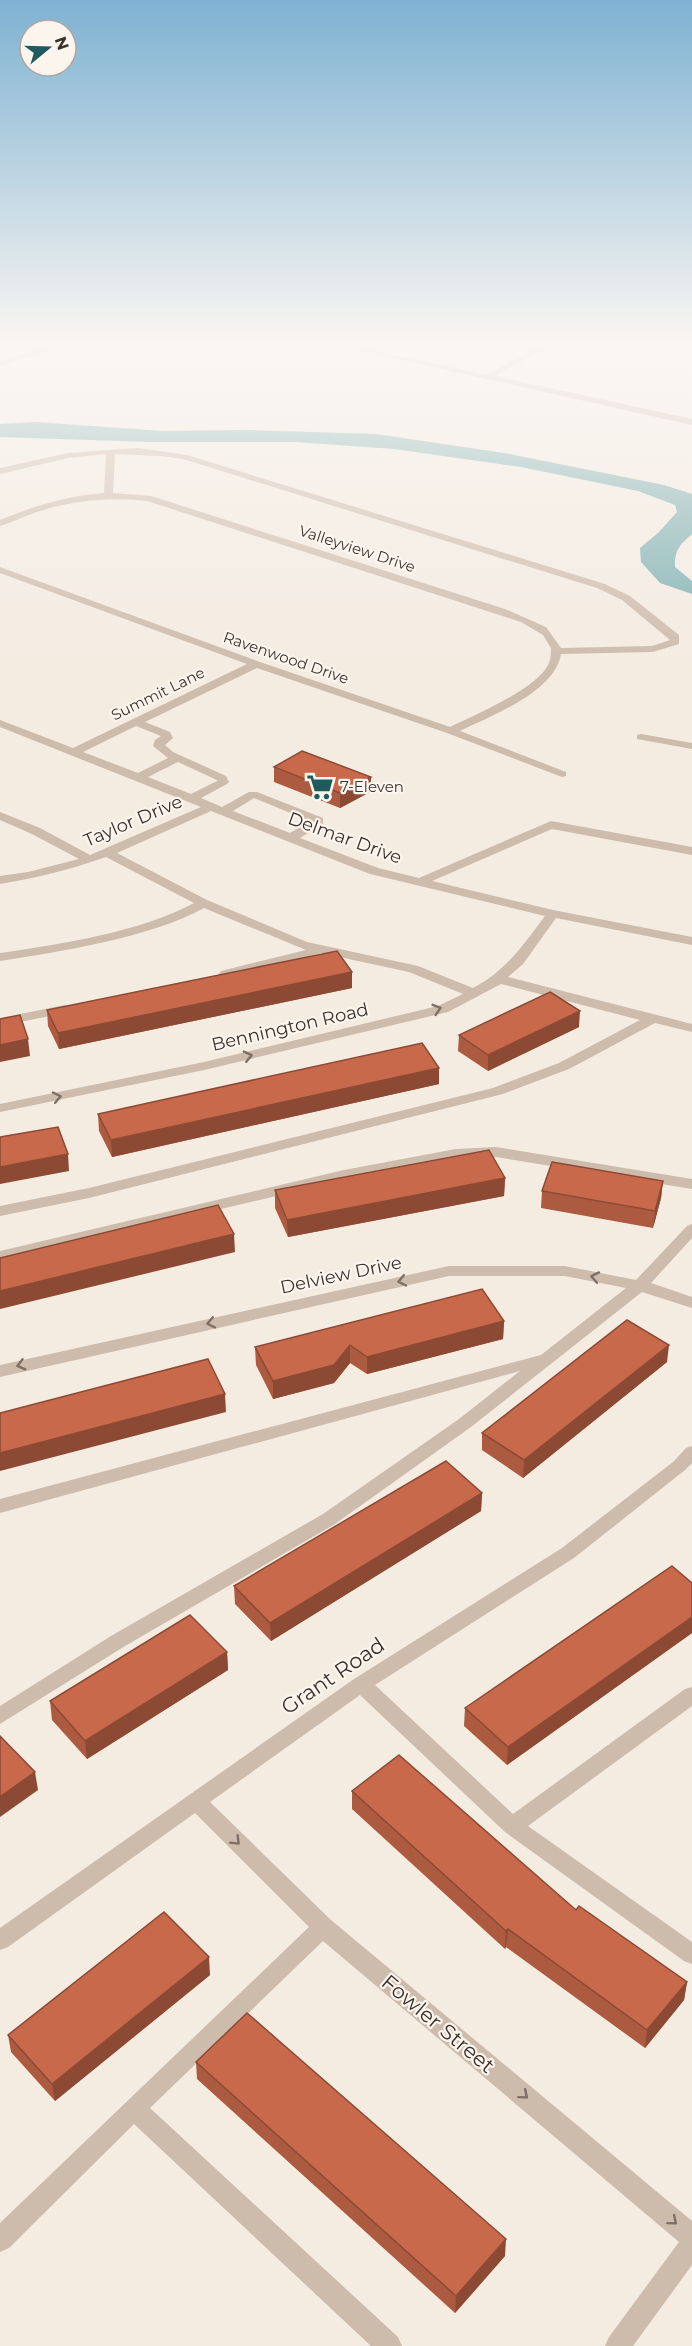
<svg xmlns="http://www.w3.org/2000/svg" width="692" height="2346" viewBox="0 0 692 2346" font-family="Montserrat,sans-serif">
  <rect width="100%" height="100%" fill="#f4ebe1"/>
  <path fill="#7fb0b2" d="M36,422L163,431L245,430L376,434L504,453L664,485L692,494V534C680,544 674,551 675,567L692,581V594L660,583L641,562L640,548L659,532L677,512L675,505L638,491L521,467L394,449L295,442H150L0,437V424Z"/>
  <g fill="none" stroke-linecap="round" stroke-linejoin="round">
    <path fill="#cdbbac" fill-rule="evenodd" d="M60,343H71L0,366V361Z
      M326,343H339L486,375L547,343H556L494,376L692,419V425Z
      M138,448L187,455L605,584L630,596L679,635V644L653,652L561,654C555,692 491,716 460,731L566,772V776L562,777L447,733L257,668L145,722L170,732L173,738L165,745L173,752L226,776L229,782L227,784L201,798L222,807L249,792H257L323,818V824L300,838L378,868L419,878L551,821L692,847V855L552,829L432,881L553,910L692,937V945L556,918L523,964L508,977L692,1024V1032L655,1023L569,1069L503,1094L89,1198L0,1216V1206L89,1188L493,1088L559,1063L640,1020L501,984L448,1012L204,1070L0,1112V1104L204,1062L438,1006L463,994L409,972L321,953L226,978L221,977L219,974L221,971L306,950L204,908C152,937 59,952 0,961V953C57,945 144,931 194,903L106,857C72,869 37,878 0,884V876L28,872L79,859L32,834L0,820V812L40,828L90,855L201,807L0,727V720L73,748L247,664L0,573V567L260,662L450,727C475,715 539,688 549,663C551,658 551,653 551,648L543,635L521,622L147,501C110,497 75,500 40,511C26,515 14,522 0,526V520C33,506 67,496 104,493L106,454L68,458L0,474V468L68,453ZM115,454L161,456L183,459L597,588L622,600L670,640L652,646L561,648L546,627L505,609L151,496L113,493ZM136,726L161,736L155,740L153,746L168,758L138,773L83,752ZM178,762L217,780V781L191,794L148,777ZM254,798L310,821L290,833L233,811ZM211,811L370,874L545,916C524,944 505,972 473,988L418,966L307,942L207,900L117,853Z
      M641,734L692,743V749L637,739V735Z
      M65,1005L72,1009L70,1012L0,1026V1018Z
      M496,1147L692,1179V1189L496,1157L456,1159L344,1180L0,1261V1251L344,1170L456,1149Z
      M692,1224V1238L651,1283L692,1297V1308L642,1292L471,1427L335,1524L125,1646L0,1724V1706L111,1636L323,1514L459,1419L520,1371L0,1513V1499L541,1355L626,1288L565,1276H449L0,1377V1365L449,1266H565L636,1280L687,1226Z
      M692,1446V1463L685,1470L574,1558L375,1685L513,1814L685,1689L692,1687V1706L528,1826L692,1942V1964L684,1961L505,1832L360,1695L210,1802L331,1920L692,2221V2265L633,2346H605L609,2337L679,2242L323,1941L150,2108L398,2337L402,2346H371L134,2124L9,2248L0,2252V2223L309,1927L195,1813L8,1947L0,1950V1928L354,1679L562,1548L673,1462L686,1448Z"/>
  </g>
  <path fill="#ac5a40" d="M274,767L371,777L370,792L340,808L274,782Z
    M352,972V988L59,1049L48,1026L47,1010Z
    M579,1027L488,1071L458,1051L459,1035Z
    M439,1068V1084L112,1157L99,1131L98,1114Z
    M505,1178L504,1196L288,1237L275,1208V1190Z
    M663,1181L661,1198L653,1228L541,1208L542,1191Z
    M504,1321L503,1339L367,1374L350,1363L334,1383L273,1399L256,1365L255,1347Z
    M667,1362L523,1478L482,1450V1433Z
    M482,1493L481,1511L271,1641L235,1604L234,1586Z
    M692,1633L507,1765L464,1726L465,1708Z
    M227,1652L228,1670L87,1759L52,1720L50,1701Z
    M352,1791L576,1910L687,1982L684,2000L645,2048L506,1947L505,1949L352,1809Z
    M210,1975L55,2101L11,2052L8,2035Z
    M196,2062L505,2256L455,2313L197,2079Z"/>
  <path fill="#8c4a34" d="M371,777L370,792L340,808V793Z
    M352,972V988L59,1049L58,1033Z
    M580,1011L579,1027L488,1071V1055Z
    M28,1039L30,1056L0,1062V1045Z
    M439,1068V1084L112,1157L111,1140Z
    M68,1154L69,1171L0,1184V1167Z
    M505,1178L504,1196L288,1237L287,1220Z
    M663,1181L661,1198L653,1228L655,1211Z
    M234,1234L235,1252L0,1309V1291Z
    M504,1321L503,1339L367,1374V1357Z
    M350,1345V1363L334,1383L273,1399V1381Z
    M669,1345L667,1362L523,1478L524,1460Z
    M225,1394L226,1412L0,1471V1453Z
    M482,1493L481,1511L271,1641L270,1623Z
    M692,1617V1633L507,1765L508,1747Z
    M227,1652L228,1670L87,1759L85,1741Z
    M35,1772L38,1790L0,1817V1797Z
    M508,1929L506,1947L505,1949L506,1931Z
    M209,1957L210,1975L55,2101L52,2084Z
    M687,1982L684,2000L645,2048L647,2030Z
    M506,2239L505,2256L455,2313L456,2296Z"/>
  <path fill="#c8694b" stroke="#8c4a34" stroke-width="1.5" d="M302,751L371,777L340,793L274,767Z
    M337,951L352,972L58,1033L47,1010Z
    M550,992L580,1011L488,1055L459,1035Z
    M20,1015L28,1039L0,1045V1019Z
    M422,1043L439,1068L111,1140L98,1114Z
    M58,1127L68,1154L0,1167V1137Z
    M489,1150L505,1178L287,1220L275,1190Z
    M552,1162L663,1181L655,1211L542,1191Z
    M218,1205L234,1234L0,1291V1258Z
    M482,1289L504,1321L367,1357L350,1345L334,1365L273,1381L255,1347Z
    M627,1320L669,1345L524,1460L482,1433Z
    M208,1359L225,1394L0,1453V1413Z
    M446,1461L482,1493L270,1623L234,1586Z
    M672,1566L692,1583V1617L508,1747L465,1708Z
    M190,1615L227,1652L85,1741L50,1701Z
    M0,1736L35,1772L0,1797Z
    M399,1755L576,1910L579,1906L687,1982L647,2030L508,1929L506,1931L352,1791Z
    M164,1912L209,1957L52,2084L8,2035Z
    M247,2013L506,2239L456,2296L196,2062Z"/>
  <defs><path id="oneway-chevron" d="M-2-3.5L2.5 0L-2 3.5" fill="none" stroke-width="1.6" stroke-linecap="round" stroke-linejoin="round" transform="scale(1.5)"/></defs>
  <g stroke="#7d6f65">
    <use href="#oneway-chevron" transform="translate(437 1009) rotate(-17)"/>
    <use href="#oneway-chevron" transform="translate(248 1056) rotate(-13)"/>
    <use href="#oneway-chevron" transform="translate(57 1097) rotate(-12)"/>
    <use href="#oneway-chevron" transform="translate(595 1277) rotate(-169)"/>
    <use href="#oneway-chevron" transform="translate(402 1281) rotate(168)"/>
    <use href="#oneway-chevron" transform="translate(211 1323) rotate(168)"/>
    <use href="#oneway-chevron" transform="translate(21 1365) rotate(165)"/>
    <use href="#oneway-chevron" transform="translate(236 1841) rotate(45)"/>
    <use href="#oneway-chevron" transform="translate(524 2095) rotate(40)"/>
    <use href="#oneway-chevron" transform="translate(673 2221) rotate(40)"/>
  </g>
  <linearGradient id="sky" x2="0" y2="1"><stop stop-color="#7eb2d2"/><stop offset="0.51" stop-color="#faf6f2"/><stop offset="1" stop-color="#faf6f2" stop-opacity="0"/></linearGradient>
  <rect width="692" height="671" fill="url(#sky)"/>
  <defs>
    <symbol id="supermarket-bare" viewBox="-9 -9 18 18"><path d="M-6-5.5h2.5l.6 2H6L4.5 2H-2.5L-4.4-4H-6ZM-1.5 3.2a1.3 1.3 0 1 0 .1 0ZM3 3.2a1.3 1.3 0 1 0 .1 0Z" fill="#1f5a5e" stroke="#fbf5ee" stroke-width="2.5" paint-order="stroke"/></symbol>
  </defs>
  <g fill-rule="evenodd">
    <use href="#supermarket-bare" x="301" y="768" width="38" height="38"/>
  </g>
  <g text-anchor="middle" stroke-width="4.5" stroke-linejoin="round" paint-order="stroke">
    <g font-size="15" fill="#3b302b" stroke="#fbf5ee">
      <text transform="translate(357 549) rotate(18)" y="5">Valleyview Drive</text>
      <text transform="translate(286 658) rotate(19)" y="5">Ravenwood Drive</text>
      <text transform="translate(158 694) rotate(-26)" y="5">Summit Lane</text>
    </g>
    <g font-size="15" fill="#3b302b" stroke="#fbf5ee" text-anchor="start">
      <text x="340" y="792">7-Eleven</text>
    </g>
    <g font-size="18" fill="#3b302b" stroke="#fbf5ee">
      <text transform="translate(133 821) rotate(-23)" y="6">Taylor Drive</text>
      <text transform="translate(345 838) rotate(20)" y="6">Delmar Drive</text>
      <text transform="translate(290 1027) rotate(-13)" y="6">Bennington Road</text>
      <text transform="translate(341 1275) rotate(-12)" y="6">Delview Drive</text>
    </g>
    <g font-size="21" fill="#3b302b" stroke="#fbf5ee">
      <text transform="translate(333 1676) rotate(-34)" y="7">Grant Road</text>
      <text transform="translate(438 2024) rotate(40)" y="7">Fowler Street</text>
    </g>
  </g>
  <g transform="translate(48 48) rotate(71)"><circle r="28" fill="#fbf5ee" stroke="#aea6a0" stroke-width="1.5"/>
  <path d="M0-4.5L10 22L0 15L-10 22Z" fill="#1f5a5e"/>
  <text y="-9" font-size="16" font-weight="bold" text-anchor="middle" fill="#3b302b">N</text>
  </g>
</svg>
